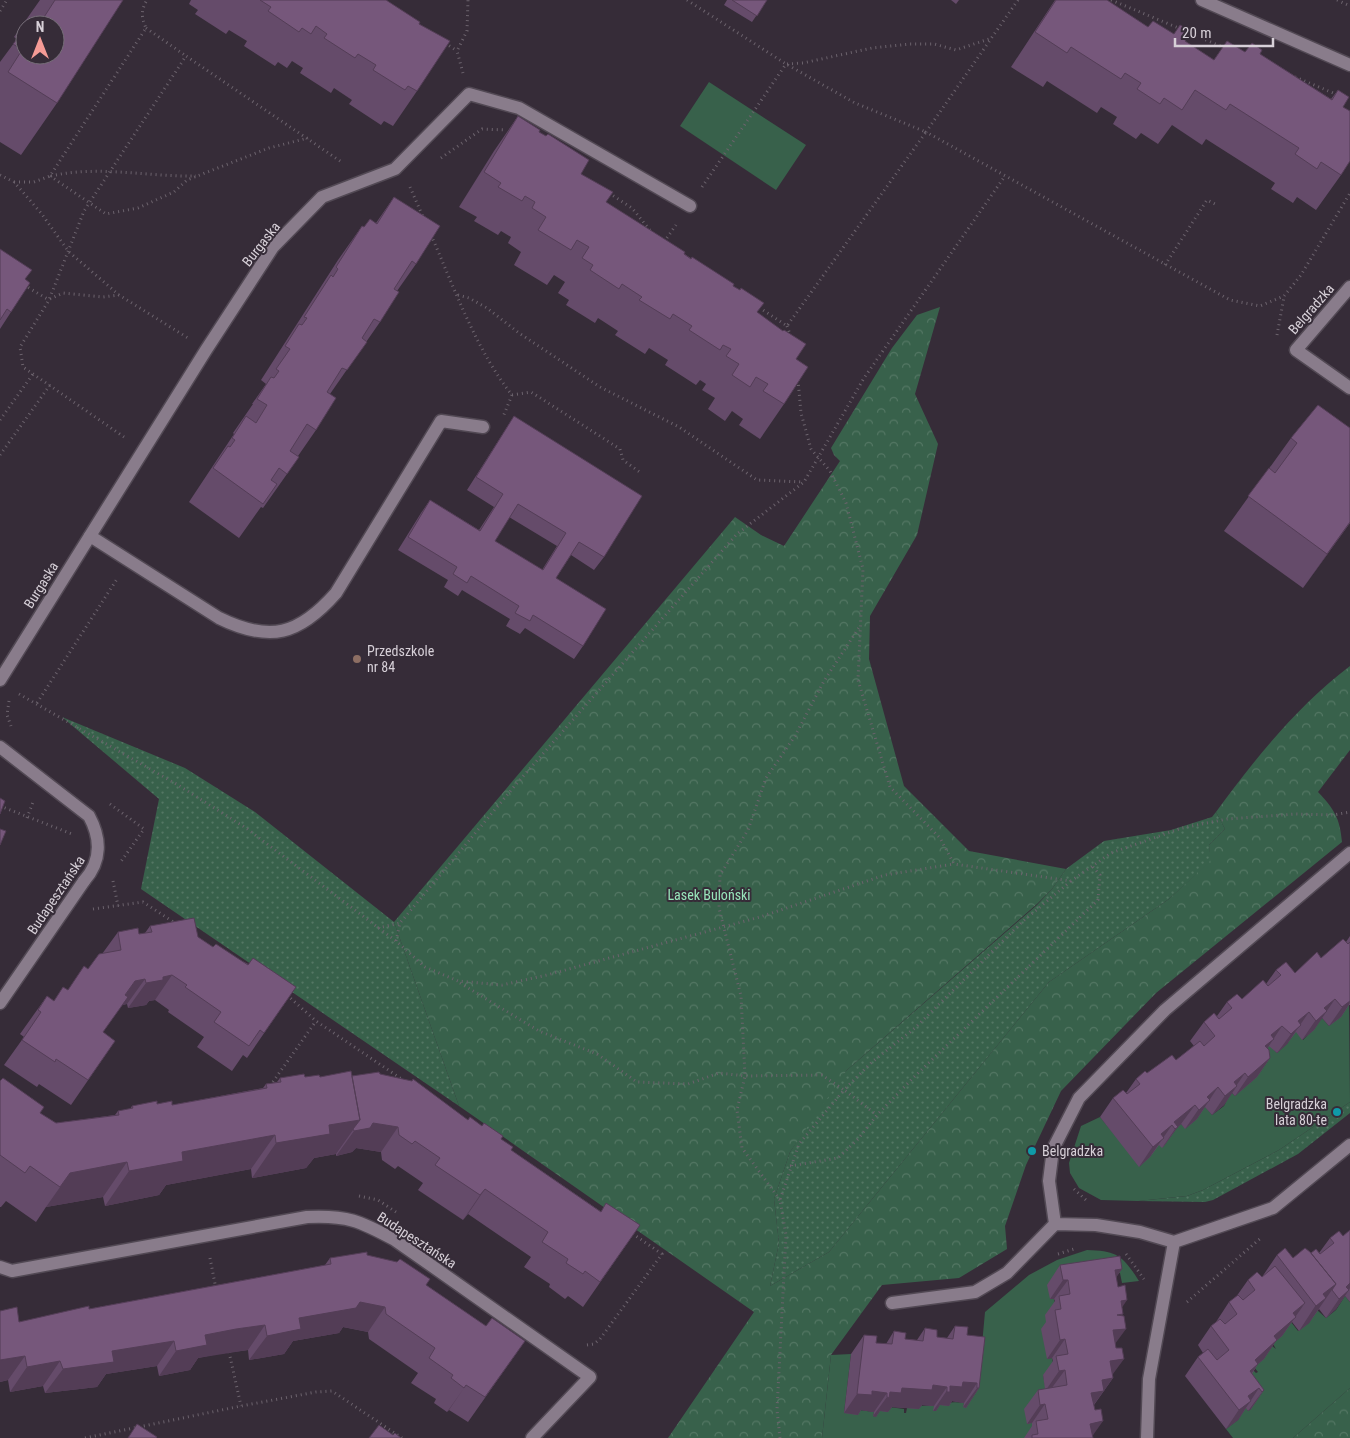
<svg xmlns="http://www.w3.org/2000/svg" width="1350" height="1438" viewBox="0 0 1350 1438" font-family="'Roboto Condensed',sans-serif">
  <defs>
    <pattern id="grass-dots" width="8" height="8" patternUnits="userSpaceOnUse" patternTransform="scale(1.25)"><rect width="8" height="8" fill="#38614b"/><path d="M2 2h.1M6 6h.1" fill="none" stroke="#547764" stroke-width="1.8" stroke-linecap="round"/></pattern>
    <pattern id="forest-crowns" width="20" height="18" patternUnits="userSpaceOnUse" patternTransform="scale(1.25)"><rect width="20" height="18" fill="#38614b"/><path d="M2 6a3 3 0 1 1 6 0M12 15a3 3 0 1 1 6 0" fill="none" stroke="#547764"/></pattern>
  </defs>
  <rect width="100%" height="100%" fill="#362c38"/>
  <path fill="url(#grass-dots)" d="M62,717L185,768L255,812L394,922L459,1106L141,889L159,799Z
    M1216,812L1225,829L1209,845L1211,861L1169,899L1049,982L829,1252L770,1286L779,1243L774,1199L790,1152L828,1094L847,1070L1037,905L1052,889L1066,869L1104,841L1171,830L1212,817Z
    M1350,1102V1113L1298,1154L1213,1200L1205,1202L1138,1201L1187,1196L1203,1190L1279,1150Z"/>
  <path fill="url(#forest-crowns)" d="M940,307L915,394L938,444L917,535L870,616L869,659L904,786L969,851L1066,869L1052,889L1037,904L847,1070L790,1152L774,1199L779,1243L770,1286L829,1252L1049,982L1169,899L1210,861L1209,845L1225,829L1216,812C1254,760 1298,705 1350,666V750L1318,792C1334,809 1340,818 1342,842L1156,993L1061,1091L1026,1165L1005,1226L1007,1249L959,1278L882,1285L831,1355L822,1438H668L754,1312L459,1106L394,922L735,517L761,535L784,546L840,461L834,455L831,448L892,348L917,315Z
    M1350,1388V1438H1293Z"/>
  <path fill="#38614b" d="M709,82L806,145L776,190L680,126Z
    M1349,1004L1350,1102L1279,1150L1203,1190L1187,1196L1138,1201L1101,1200L1079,1188L1070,1173L1069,1163L1081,1126L1100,1117L1140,1166L1160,1141L1181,1124L1185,1128L1205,1106L1212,1115L1224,1106L1231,1092L1235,1096L1256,1070L1269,1045L1277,1053L1287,1044L1296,1031L1303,1040L1313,1030L1322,1018L1329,1026Z
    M1087,1250C1118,1251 1123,1256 1139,1281L1122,1283L1120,1273L1107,1275L1054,1299L1057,1313L1047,1328V1359L1052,1358L1055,1373L1043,1375L1046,1390L1032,1423L1034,1438H822L831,1355L851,1354L844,1413L859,1410L874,1412L873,1416L876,1417V1411L889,1407L904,1409V1413H906L907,1408C919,1404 925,1407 935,1405C946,1403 953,1401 964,1403L963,1407L981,1356L985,1312L1029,1275L1057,1260Z
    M1345,1296L1350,1302V1388L1293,1438H1233L1226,1429L1238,1420L1246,1407L1248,1411L1251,1409L1236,1390L1253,1370L1256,1373L1258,1372L1254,1367L1272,1346L1276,1349L1273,1344L1291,1322L1298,1331L1309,1323L1317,1310L1326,1318L1336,1310Z"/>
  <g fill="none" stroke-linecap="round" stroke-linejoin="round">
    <defs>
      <path id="service" d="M1350,287L1296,350L1350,388
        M90,536L219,618C270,643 299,635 336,593L441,421L483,427
        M0,1003L84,881
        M0,1267L12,1271L307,1217C347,1215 360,1221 395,1240L590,1377L532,1438"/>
      <path id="minor" d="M1202,0L1350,65
        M0,680L206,350L273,247L322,197L395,169L469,94L519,108L690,206
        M0,747L89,816C101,838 102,861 84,881
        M1055,1224L1049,1181L1053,1149L1079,1098L1165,1010L1350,853
        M892,1303L975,1292L1007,1273L1055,1224L1096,1225L1140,1232L1174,1242L1273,1208L1350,1145
        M1147,1438L1149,1379L1174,1242"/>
    </defs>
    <use href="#service" stroke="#524954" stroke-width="15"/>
    <use href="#minor" stroke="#524954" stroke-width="15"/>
    <path stroke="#6c636d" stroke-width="3" stroke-dasharray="1 4" stroke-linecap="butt" d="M687,0L786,64L855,103L926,132L787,326L757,306
      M1018,0L926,132L1230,300L1260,306L1284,296L1301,275L1350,193
      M1111,0L1181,29
      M1337,0L1350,6
      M0,11L7,0
      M146,28L186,56
      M1187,32L1225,48
      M445,43L457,51
      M787,64L803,63L872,48L910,44H934L956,50L989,39
      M463,73L457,51L467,31L468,0
      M1295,77L1338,95
      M441,158L482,129L506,130
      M0,175L14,182L41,213L69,252L119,295L188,338
      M50,176L106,214L138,208L174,192L187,180L269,148L308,138
      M51,176C99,165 147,177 196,176
      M14,182H34L50,176L146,28C141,17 141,10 147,0
      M410,187L423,217
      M702,187L786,64
      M609,193L632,208L653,234
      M431,235C454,287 476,350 512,395L503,417
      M664,242L676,225
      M1165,265L1207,200L1217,205
      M24,285L49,300
      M458,295L469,298L487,308L519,333L600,387L679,427L757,480L803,482
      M50,299L63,293L103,297L119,295
      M787,326L791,337
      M1277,335L1284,297
      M798,380L801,413L811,449L830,471L846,503L863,569L858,680L890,787L940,838L954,864L1071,881L1111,853L1182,828L1227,819L1296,814L1333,815L1350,812
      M512,395L531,392L620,449L623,460L641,473
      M0,420L33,374
      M124,437L23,367L20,347L49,300L84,211L186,56L343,163
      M0,455L50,385
      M19,694L178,785L246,828L396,941L425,967L458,981L502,985L547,975L760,917L885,875L954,864
      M9,701L7,715L11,726
      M37,703L117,579
      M110,804L144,829L120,863
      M0,806L72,834
      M27,818L33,802
      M113,881L118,906
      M93,909L143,902L175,923
      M378,928L400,923
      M396,941L400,923L518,782L737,534L804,482L864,378L1005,176
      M460,983L539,1031L597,1054L637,1082L688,1084L719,1073L745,1076L822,1075L844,1090L872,1062L915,1028L1022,922L1071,881
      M287,995L316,1021L403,1080
      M270,1086L316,1021
      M790,1166L838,1158L858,1139L877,1115L913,1078L1098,900L1100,875L1092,866
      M1074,1189L1086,1200
      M359,1196L378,1200L396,1212
      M780,1200L742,1148L737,1110L745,1076L741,996L719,908L720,875L748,830L766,778L795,736L824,681L860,626
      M1058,1254L1074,1249
      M1126,1254L1144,1279
      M210,1258L216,1289
      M1187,1302L1262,1237
      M587,1345L594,1344L600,1339L662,1254L630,1232
      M229,1352L241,1406
      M85,1438L241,1406L316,1392L332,1391L402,1438
      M780,1438L777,1410L786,1235L780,1200L799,1144L844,1090L877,1115"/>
    <use href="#service" stroke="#897c8b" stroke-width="12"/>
    <use href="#minor" stroke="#897c8b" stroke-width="12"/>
  </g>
  <path fill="#654b6a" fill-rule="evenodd" d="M40,0H123L57,103L21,155L0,142V62L17,39L14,37ZM25,25H55L25,55Z
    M191,0H386L419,24L417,91L393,126L384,121L381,125L349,104L352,100L334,88L331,93L300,73L303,68L292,61L287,68L278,62L275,66L244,46L247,41L229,30L226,34L195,14L198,10L189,4Z
    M727,0H767L752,22L724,5Z
    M951,0H959L956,4Z
    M1055,0H1107L1148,27L1185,41L1214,60L1227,41L1245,52L1260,54L1331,99L1338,90L1343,107L1341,175L1316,210L1297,197L1293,203L1271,189L1275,183L1206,139L1202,145L1172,125L1158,144L1141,133L1136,139L1113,124L1117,117L1101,107L1097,113L1047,81L1043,87L1011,67Z
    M518,116L539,132L581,174L606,202L733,286L757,312L796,359L784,404L760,439L739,425L743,419L732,411L725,421L708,409L715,398L702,390L706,384L700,380L696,385L665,365L668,360L649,348L645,354L615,335L618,331L598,318L595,323L566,305L569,300L558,293L565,282L554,275L547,285L514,265L521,252L508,243L511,237L501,231L498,235L474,221L477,217L459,207L494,151Z
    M394,197L416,264L397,291L380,322L330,394L316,430L298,456L287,474L263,508L261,507L239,538L189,502L234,434L233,433L253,404H252L266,384L261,380L338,260L362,226L364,227L376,223Z
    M0,249L25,279L11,312L0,329Z
    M1318,405L1350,523L1303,588L1224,531L1291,438Z
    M514,416L604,557L594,570L571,555L556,578L583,646L574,659L525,628L520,634L506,626L510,619L462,590L458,596L444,587L448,580L398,550L421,513L430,500L479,530L494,507L467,490ZM509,517L557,546L542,570L495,541Z
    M150,926L198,937L213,947L296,987L247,1058L243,1055L232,1071L197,1047L204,1037L168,1012L169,1010L155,1000L149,1001L146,1005L128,1008L127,1004L122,1005L103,1032L115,1041L71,1105L39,1084L37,1087L4,1065L24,1037L20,1034L47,996L54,1001L68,990L102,954L118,932L139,934L145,933Z
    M1350,936V1005H1349L1341,1017L1329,1026L1322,1018L1314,1030L1302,1040L1296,1032L1287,1044L1277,1053L1269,1046L1268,1048L1270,1058L1257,1077L1235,1096L1232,1093L1224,1105L1212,1115L1205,1107L1197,1119L1185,1129L1181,1124L1177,1128L1164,1146L1162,1148L1159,1145L1150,1157L1139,1167L1100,1117L1113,1098L1126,1093L1136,1079L1147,1073L1176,1060L1194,1046L1190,1041L1204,1022L1217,1016L1227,1002L1242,999L1266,984L1276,970L1295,973L1321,958L1346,942Z
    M380,1074L468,1120L501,1139L511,1150L600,1211L640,1225L583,1307L568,1296L565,1299L549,1287L550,1284L524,1267L531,1257L468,1214L463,1220L418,1190L423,1183L398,1166L395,1169L382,1160L381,1152L356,1148L352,1152L336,1156V1154L314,1158L306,1168L252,1178L251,1169L166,1185L159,1195L105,1206L103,1197L46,1207L36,1222L6,1201L1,1207H0V1081L40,1113L56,1123L115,1115L118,1111L130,1109L132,1106L157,1104L172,1105L263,1088L266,1084L277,1082L280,1078L305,1077H320L352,1076Z
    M1350,1230V1302L1345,1296L1336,1309L1326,1318L1319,1309L1309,1323L1299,1331L1292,1322L1282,1336L1276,1341L1264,1359L1258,1364L1252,1374L1264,1390L1251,1409L1248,1411L1246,1408L1238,1420L1226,1429L1185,1376L1198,1357L1203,1353L1198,1345L1211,1326L1216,1322L1229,1302L1236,1297L1248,1280L1262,1277L1277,1255L1293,1258L1311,1253H1319L1330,1238L1343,1236Z
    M367,1255L426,1285L486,1326L525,1341L468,1422L449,1410L447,1412L434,1403L436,1399L411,1383L418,1373L369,1339L368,1332L343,1327L339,1333L293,1341L284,1354L249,1360L248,1350L218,1354L198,1358L190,1370L159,1376L157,1366L106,1374L97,1387L45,1393L43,1386L10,1392L8,1380L0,1382V1311L19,1322L325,1265L330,1258Z
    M1060,1265L1122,1269L1116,1277L1122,1308V1316L1115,1344L1113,1375V1378L1094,1405L1093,1438H1024L1032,1426V1423L1027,1424L1024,1409L1038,1390L1045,1389L1043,1375L1053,1361L1052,1358L1047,1359L1041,1329L1046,1322L1045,1315L1055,1301L1054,1299H1050L1047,1285Z
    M955,1326L967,1335L979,1388L966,1408L963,1407L964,1403L952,1401L949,1406L940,1405L936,1411H933L934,1406L922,1405L919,1409L892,1407L888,1412L880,1411L876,1417L873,1416L874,1412L861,1410L858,1415L844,1413L851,1354L864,1335L876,1343L886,1344L894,1331L905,1339L917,1340L925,1328L937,1337L947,1338Z"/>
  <path fill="#533d56" d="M1350,522V523L1303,588L1327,554Z
    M172,975L155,1000L149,1001L146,1005L128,1008L146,983L163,977Z
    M145,979L127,1004L118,1006L135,981Z
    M1350,996V1003L1341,1017L1329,1026Z
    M1335,999L1314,1030L1302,1040L1324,1008Z
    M1309,1012L1287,1044L1277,1053L1291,1034L1298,1021Z
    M1282,1026L1261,1058L1252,1065L1271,1035Z
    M1270,1058L1257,1077L1235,1096L1248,1077Z
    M1245,1073L1234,1089L1237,1086L1224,1105L1212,1115L1234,1082Z
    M1218,1087L1197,1119L1185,1129L1207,1097Z
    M1195,1105L1181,1124L1177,1128L1164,1146L1162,1148L1175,1129L1172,1125L1150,1157L1139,1167L1161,1134L1174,1122Z
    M360,1120L336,1154L314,1158L306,1168L252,1178L276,1143L329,1125Z
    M373,1123L398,1127L381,1152L356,1148L352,1152L336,1156L354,1131Z
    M275,1135L251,1169L166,1185L159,1195L105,1206L129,1171L182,1152Z
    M127,1162L103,1197L46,1207L70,1173Z
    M485,1189L468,1214L463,1220L480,1195Z
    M1122,1269L1109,1288L1115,1270Z
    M1063,1280H1068L1054,1299H1050Z
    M1350,1283V1288L1348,1292L1349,1290L1336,1309L1326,1318L1339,1299L1346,1287Z
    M1336,1284L1309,1323L1299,1331L1323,1294Z
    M1127,1300L1117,1315L1123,1314L1110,1333L1121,1301Z
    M360,1302L385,1307L368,1332L343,1327L339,1333L293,1341L284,1354L249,1360L267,1336L299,1318Z
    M1305,1303L1282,1336L1276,1341L1264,1359L1258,1364L1245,1383L1236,1390L1255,1360L1274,1336L1293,1313Z
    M265,1325L248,1350L198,1358L190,1370L159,1376L176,1351L205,1335L236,1329Z
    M1126,1329L1112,1348L1113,1330Z
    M1065,1339L1052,1358L1047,1359L1060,1340Z
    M174,1341L157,1366L106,1374L97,1387L45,1393L63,1369L112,1351Z
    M25,1356L8,1380L0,1382V1360Z
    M1124,1359L1110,1378V1361Z
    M60,1361L43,1386L10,1392L27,1367Z
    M1065,1370L1051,1389L1046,1390L1059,1371Z
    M1113,1378L1090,1410L1091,1393L1102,1380Z
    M963,1382L977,1383L964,1403L952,1401L949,1406L940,1405L936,1411H933L950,1386Z
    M466,1385L449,1410L447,1412L464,1388Z
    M933,1385L947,1387L934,1406L922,1405L919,1409L892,1407L888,1412L880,1411L876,1417L873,1416L887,1397L890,1392L902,1388Z
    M977,1388H979L966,1408L963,1407Z
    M1259,1388L1238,1420L1226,1429L1248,1396Z
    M1264,1390L1251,1409L1248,1411L1262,1392Z
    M872,1391L887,1393L874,1412L861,1410L858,1415L844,1413L857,1394Z
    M1045,1404L1032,1423L1027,1424L1040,1405Z
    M1103,1421L1091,1438L1090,1424Z"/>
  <path fill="#76577b" stroke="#533d56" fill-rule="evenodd" d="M55,0H123L57,103L8,72L22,50L13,44L25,30V55H55V25H39Z
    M260,0H386L420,22L419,24L450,41L417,91L408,86L405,90L373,70L376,65L358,54L355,58L324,38L327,34L316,26L311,34L302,28L299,32L268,11L271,7Z
    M732,0H767L757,16Z
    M1056,0H1107L1148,27L1153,21L1174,34L1180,25L1191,31L1185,41L1214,60L1227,41L1245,52L1252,43L1262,50L1260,54L1332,100L1338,90L1349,97L1343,107L1350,111V161L1341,175L1321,162L1317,169L1295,154L1299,148L1230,104L1226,110L1195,90L1182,110L1164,98L1160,104L1137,89L1141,83L1125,73L1121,79L1071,47L1067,53L1035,32Z
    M518,116L540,130L539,132L546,136L548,134L589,160L581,174L613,192L606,202L685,252L684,254L691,259L692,257L734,284L733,286L740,290L741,288L764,303L757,312L783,331L784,330L806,344L796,359L808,367L784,404L763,391L768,384L756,377L750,387L732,375L739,364L726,356L731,349L723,345L720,350L689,330L692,326L673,314L670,319L639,300L642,297L622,284L619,289L590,270L593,265L582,258L589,247L577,240L571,250L538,230L546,217L532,208L535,202L525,196L522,201L498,187L501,183L484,172Z
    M394,197L440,226L416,264L412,261L394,289L399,292L380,322L374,319L362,338L367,342L347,370L342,368L327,392L336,398L316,430L307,424L290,451L299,457L287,474L279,468L271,480L277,484L263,504L213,468L228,446L230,447L235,440L232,438L246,416L256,423L267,405L257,399L271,377L274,378L279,371L276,369L290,349L285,346L299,324L302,325L307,318L304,317L331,275L333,277L338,269L336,267L362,226L364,227L370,219L377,224Z
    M0,249L32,270L25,279L30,283L11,312L7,309L0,320Z
    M1318,405L1350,428V522L1327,554L1248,496L1269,468L1275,473L1297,443L1291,438Z
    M514,416L642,496L604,557L579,542L556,578L606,609L583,646L533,615L530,621L515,613L519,606L471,576L467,583L453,574L457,567L408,537L430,500L480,531L503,494L476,477ZM518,504L566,533L543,570L495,541Z
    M0,798L5,801L0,814Z
    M0,829L6,831L0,845Z
    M194,918L198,937L213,947L216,944L248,965L253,958L296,987L264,1033L260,1030L249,1046L214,1022L221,1012L185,987L187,985L172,975L163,977V980L146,983L145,979L135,981L125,995L128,997L103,1032L115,1041L88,1080L56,1059L55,1062L22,1040L41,1012L38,1010L47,996L54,1001L63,987L68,990L84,966L88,969L99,954L121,950L118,932L138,928L139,934L152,932L150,926Z
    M1343,939L1348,944L1350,942V1001L1342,1007L1335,999L1324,1008L1327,1011L1316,1021L1309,1012L1298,1021L1301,1025L1291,1034L1282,1026L1271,1035L1274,1039L1265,1046L1269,1050L1270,1058L1248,1077L1245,1073L1234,1082L1237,1086L1225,1096L1218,1087L1207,1097L1210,1100L1199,1110L1195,1105L1174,1122L1178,1127L1175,1129L1172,1125L1161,1134L1164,1138L1153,1147L1113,1098L1123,1090L1127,1094L1140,1084L1136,1079L1145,1071L1147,1073L1172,1055L1176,1060L1200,1041L1204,1046L1215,1036L1204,1022L1214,1013L1219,1019L1232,1008L1227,1002L1237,994L1242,999L1263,980L1268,986L1281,975L1276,970L1286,962L1295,973L1317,952L1321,958Z
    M351,1071L360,1120L329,1125L330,1134L276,1143L275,1135L182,1152L183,1161L129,1171L127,1162L70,1173L60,1187L30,1166L25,1173L0,1155V1081L3,1078L44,1107L40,1113L56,1123L119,1115L118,1111L133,1108L132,1106L157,1101V1104L172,1101V1105L267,1088L266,1084L281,1082L280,1078L304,1074L305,1077L319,1075L320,1077Z
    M379,1072L380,1074L412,1081L413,1079L468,1120L470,1117L482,1126L484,1123L503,1136L501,1139L513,1147L511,1150L601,1212L606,1203L640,1225L600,1282L585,1271L583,1274L566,1263L568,1259L542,1242L548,1232L485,1189L480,1195L435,1165L440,1158L415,1141L412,1144L399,1135L398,1127L373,1123L370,1128L354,1131L353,1129L360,1120L352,1076Z
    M1350,1230V1283L1346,1287L1349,1290L1339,1299L1332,1290L1336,1284L1311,1253L1316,1249L1320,1254L1334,1243L1330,1238L1339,1231L1343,1236Z
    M1285,1248L1293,1258L1305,1248L1310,1252L1336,1284L1323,1294L1326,1298L1316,1306L1277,1255Z
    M367,1252V1255L397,1262L400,1259L430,1279L426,1285L486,1326L492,1318L525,1341L485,1397L466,1385L464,1388L451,1378L453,1375L429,1358L435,1348L386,1314L385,1307L360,1302L356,1308L299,1318L301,1329L267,1336L265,1325L236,1329L205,1335L207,1345L176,1351L174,1341L112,1351L114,1362L63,1369L60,1361L27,1367L25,1356L0,1360V1311L17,1307L19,1322L89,1306V1309L331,1264L330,1258Z
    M1120,1256L1122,1269L1115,1270L1118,1287L1125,1285L1127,1300L1121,1301L1123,1314L1117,1315L1124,1316L1126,1329L1113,1330L1116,1348H1122L1124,1359L1110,1361L1113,1378L1102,1380L1104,1391L1091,1393L1095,1410L1101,1409L1103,1421L1090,1424L1093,1438H1032V1435L1038,1434L1036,1421L1048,1419L1045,1404L1040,1405L1038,1390L1067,1385L1065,1370L1059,1371L1056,1356L1068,1354L1065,1339L1060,1340L1055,1310L1061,1309L1059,1296L1070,1294L1068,1280H1063L1060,1265Z
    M1275,1266L1305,1303L1293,1313L1296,1317L1274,1336L1277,1340L1255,1360L1258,1364L1250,1371L1264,1390L1262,1392L1259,1388L1248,1396L1251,1401L1239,1410L1198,1357L1208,1349L1217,1360L1229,1350L1211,1326L1220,1319L1225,1324L1237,1314L1229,1302L1238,1295L1243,1300L1255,1290L1248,1280L1257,1272L1262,1277Z
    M955,1326L968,1327L967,1335L985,1337L979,1388H977V1383L963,1382L962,1387L950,1386V1392H947V1387L933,1385L932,1390L902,1388L901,1393L890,1392L889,1398L887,1397V1393L872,1391V1395L857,1394L864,1335L877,1336L876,1343L892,1344L894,1331L906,1333L905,1339L923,1341L925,1328L937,1330V1337L953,1339Z
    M137,1424L157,1437L156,1438H128Z
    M379,1425L393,1435L395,1433L401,1438H369Z"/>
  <circle fill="#8d6e63" stroke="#362c38" stroke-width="2" cx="357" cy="659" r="5"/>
  <g fill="#0f9aa8" stroke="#362c38" stroke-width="2">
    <circle cx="1337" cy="1112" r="5"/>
    <circle cx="1032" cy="1151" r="5"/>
  </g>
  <g text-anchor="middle" stroke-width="4" stroke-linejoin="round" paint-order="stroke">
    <g font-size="14" fill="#d7d0d8" stroke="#362c38">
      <text transform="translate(261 244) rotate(-52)" y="5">Burgaska</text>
      <text transform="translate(1311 309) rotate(-49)" y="5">Belgradzka</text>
      <text transform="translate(41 585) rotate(-58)" y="5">Burgaska</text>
      <text transform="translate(56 895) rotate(-56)" y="5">Budapesztańska</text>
      <text transform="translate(417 1240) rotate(33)" y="5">Budapesztańska</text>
    </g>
    <g font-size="14" fill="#d7d0d8" stroke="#362c38" text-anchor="start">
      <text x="367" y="656">Przedszkole<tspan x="367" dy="16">nr 84</tspan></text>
      <text x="1327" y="1109" text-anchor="end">Belgradzka<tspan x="1327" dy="16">lata 80-te</tspan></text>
      <text x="1042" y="1156">Belgradzka</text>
    </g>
    <g font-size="14" fill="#98e6bb" stroke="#362c38">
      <text x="709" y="900">Lasek Buloński</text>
    </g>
  </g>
  <g transform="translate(40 40)"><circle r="24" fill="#362c38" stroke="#766e78"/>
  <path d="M0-4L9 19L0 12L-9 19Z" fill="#f59b96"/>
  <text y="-8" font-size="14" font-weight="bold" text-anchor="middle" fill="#d7d0d8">N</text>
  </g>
  <path d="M1175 38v8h98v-8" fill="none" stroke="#d7d0d8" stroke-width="2.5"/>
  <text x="1182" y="38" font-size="15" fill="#d7d0d8" stroke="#362c38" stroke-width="4" paint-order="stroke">20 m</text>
</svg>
